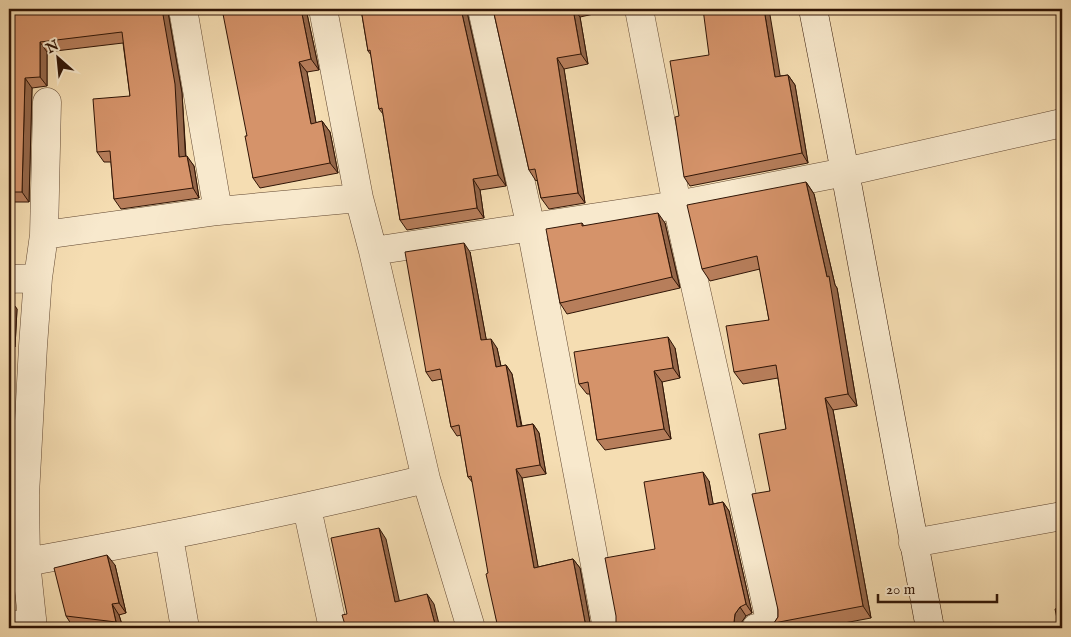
<svg xmlns="http://www.w3.org/2000/svg" width="1071" height="637" viewBox="0 0 1071 637" font-family="'IM FELL English',serif">
  <rect width="100%" height="100%" fill="#f5ddb2"/>
  <filter id="stains"><feTurbulence type="fractalNoise" baseFrequency=".004" numOctaves="4"/><feColorMatrix values="0 0 0 0 .2 0 0 0 0 .09 0 0 0 0 .02 0 0 0 .5 -.17"/></filter>
  <radialGradient id="worn" r=".72"><stop offset=".6" stop-color="#630" stop-opacity="0"/><stop offset="1" stop-color="#630" stop-opacity=".3"/></radialGradient>
  <g fill="none" stroke-linecap="round" stroke-linejoin="round">
    <defs>
      <path id="street" d="M183,9L218,211
        M323,9L359,198
        M482,9L531,228L607,628
        M639,9L677,205L771,625L756,628
        M44,235L218,211L359,198L373,251L677,205L845,172L1062,123
        M9,279L38,278
        M426,479L471,628
        M307,508L333,628
        M169,537L185,628
        M913,543L1062,516
        M26,562C161,538 293,511 426,479L373,251
        M9,624L33,626
        M33,628L26,562L25,495L33,346L38,278L44,235L47,102"/>
      <path id="secondary" d="M813,9L845,172L930,628"/>
    </defs>
    <use href="#street" stroke="#614731" stroke-width="29"/>
    <use href="#secondary" stroke="#301506" stroke-width="29"/>
    <use href="#street" stroke="#f8e9cd" stroke-width="28"/>
    <use href="#secondary" stroke="#f8e9cd" stroke-width="28"/>
  </g>
  <path fill="#b77e5b" stroke="#301506" d="M9,9L168,12L182,93L186,156L194,166L199,198L121,209L114,199L111,162H104L97,152L130,96L123,43L47,52V86L32,88L29,202H9Z
    M306,9L319,70L307,72L316,123L322,121L330,132L338,173L260,188L253,178L247,136Z
    M361,9H467V12L506,186L480,190L484,218L407,230L400,220L383,114L379,109L371,55L368,51Z
    M493,9H612V10L580,17L588,64L564,69L585,203L549,209L541,198L537,180L536,181L529,170Z
    M788,75L795,85L808,163L690,186L684,177L780,76Z
    M806,182L814,194L835,285L837,288L857,406L833,410L871,618L817,628H778L774,623L778,617V610L770,491L786,429L778,378L743,384L734,372L769,320L760,269L710,281L702,269Z
    M582,223L584,226L665,223L680,288L567,314L560,303Z
    M470,252L486,339L497,348L501,366L506,365L512,374L522,426L533,424L539,433L546,474L522,478L538,567L573,559L580,568L591,628H498L473,483L468,477L461,435L457,436L451,427L442,379L432,381L426,372Z
    M9,299L17,309L15,347H12L9,408Z
    M675,348L680,378L662,382L671,439L605,450L597,440L590,394H587L579,384Z
    M709,481L713,504L723,502L729,511L752,613L746,616L741,623V628H613L655,549Z
    M115,565L126,613L119,615L123,628H87L73,627L66,616Z"/>
  <path fill="#95674a" stroke="#301506" d="M162,9H168V12L182,93L186,166L179,157Z
    M301,9H306L319,70L311,59Z
    M461,9H467V12L506,186L498,175Z
    M573,9H574L580,17L588,64L581,54Z
    M764,9H769L782,87L775,77Z
    M40,42L47,52V86L40,77Z
    M557,58L564,69L585,203L578,193Z
    M299,62L307,72L318,134L311,124Z
    M788,75L795,85L808,163L802,153Z
    M25,78L32,88L29,202L22,192Z
    M322,121L330,132L338,173L330,163Z
    M187,156L194,166L199,198L193,188Z
    M473,179L480,190L484,218L477,208Z
    M806,182L814,194L835,285L837,288L857,406L848,394L827,277Z
    M658,213L665,223L680,288L672,277Z
    M464,243L470,252L488,349L481,340Z
    M10,299L17,309L15,347L9,338Z
    M668,337L675,348L680,378L673,368Z
    M491,339L497,348L503,376L496,367Z
    M9,342L12,347L9,408Z
    M506,365L512,374L523,436L517,427Z
    M654,371L662,382L671,439L664,429Z
    M825,398L833,410L871,618L863,606Z
    M533,424L539,433L546,474L540,465Z
    M516,469L522,478L540,577L534,568Z
    M703,472L709,481L715,514L709,505Z
    M723,502L729,511L752,613L746,604Z
    M379,528L386,539L402,613L395,602Z
    M107,555L115,565L126,613L119,603Z
    M573,559L580,568L591,628H588L585,622Z
    M427,594L434,604L440,628H436Z
    M112,604L119,615L123,628H121L116,622Z
    M740,607L746,616L741,623V628H737L734,622L735,614Z"/>
  <path fill="#d5936a" stroke="#301506" d="M9,9H162L175,84L179,157L187,156L193,188L114,199L110,151L97,152L93,99L130,96L122,32L40,42V77L25,78L22,192H9Z
    M222,9H301L311,59L299,62L311,124L322,121L330,163L253,178L245,136H247Z
    M361,9H461L498,175L473,179L477,208L400,220L382,108L379,109L370,50L368,51Z
    M493,9H573L581,54L557,58L578,193L541,198L535,169L529,170Z
    M703,9H764L775,77L788,75L802,153L684,177L675,117L679,116L670,61L709,55Z
    M806,182L827,277L829,276L848,394L825,398L863,606L774,623L778,617V610L752,494L770,491L759,434L786,429L776,365L734,372L726,326L769,320L757,256L702,269L687,205Z
    M658,213L672,277L560,303L546,229L582,223V226Z
    M464,243L481,340L491,339L496,367L506,365L517,427L533,424L540,465L516,469L534,568L573,559L585,622L588,628H498L486,574L488,573L471,476L468,477L459,425L451,427L440,369L426,372L405,252Z
    M9,299H10L9,319Z
    M668,337L673,368L654,371L664,429L597,440L588,382L579,384L574,352Z
    M703,472L709,505L723,502L746,604L740,607L735,614L734,622L737,628H613L616,624V616L605,558L655,549L644,482Z
    M379,528L395,602L427,594L436,628H346L342,615L347,614L331,538Z
    M107,555L119,603L112,604L116,622L66,616L54,568Z
    M1062,607V628H1059L1055,609Z"/>
  <rect width="1071" height="637" fill="none" stroke="#f5ddb2" stroke-width="30"/>
  <rect x="10" y="10" width="1051" height="617" fill="none" stroke="#301506" stroke-width="2.5"/>
  <rect x="15" y="15" width="1041" height="607" fill="none" stroke="#301506"/>
  <g transform="translate(58 58) rotate(333)" stroke="#f8e9cd" stroke-width="4" paint-order="stroke">
  <path d="M0-4L9 19L0 12L-9 19Z" fill="#301506"/>
  <text y="-8" font-size="14" font-weight="bold" text-anchor="middle" fill="#301506">N</text>
  </g>
  <path d="M878 594v8h119v-8" fill="none" stroke="#301506" stroke-width="2.5"/>
  <text x="886" y="594" font-size="15" fill="#301506" stroke="#f8e9cd" stroke-width="4" paint-order="stroke">20 m</text>
  <rect width="100%" height="100%" filter="url(#stains)"/>
  <rect width="100%" height="100%" fill="url(#worn)"/>
</svg>
